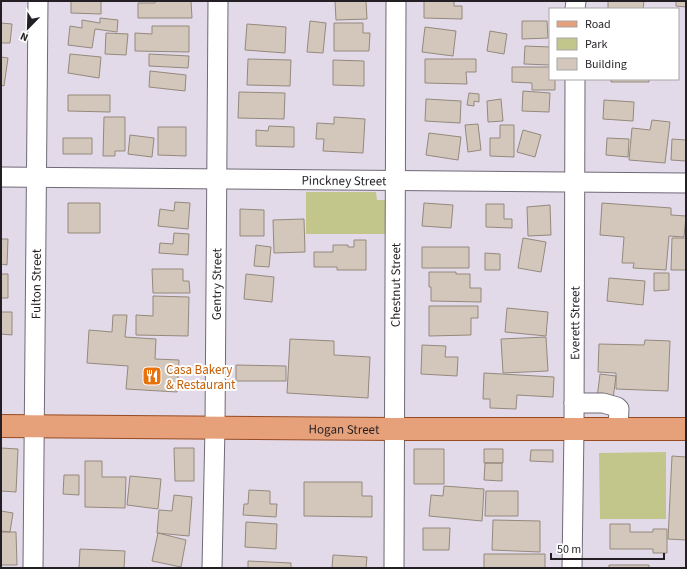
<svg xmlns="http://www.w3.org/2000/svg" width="687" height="569" viewBox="0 0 687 569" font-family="'Source Sans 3',sans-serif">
  <rect width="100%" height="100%" fill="#e3dae9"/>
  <path fill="#c3c68b" d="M306,192H376L377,200H388V234H306Z
    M666,452V519H600L599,453Z"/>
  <path fill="#d3c7bb" stroke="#94897d" d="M71,1H101V14L71,13Z
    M155,1H191L192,18H138V3H155Z
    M335,1H366L367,19L336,20Z
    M424,1H454V6H462V19L424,18Z
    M608,1H644L643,9H608Z
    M676,1H686V7L676,6Z
    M100,18L118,20L117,32L95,29L92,48L68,45L70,26L82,28V20L100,23Z
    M310,21L326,23L323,53L307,52Z
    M522,21H547L548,38L522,39Z
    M1,23L12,24L10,43H1Z
    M334,23H363V33H370L369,51H334Z
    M247,24L286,27L285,53L245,50Z
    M152,26H189V52L135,51V33L152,34Z
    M425,27L456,31L453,56L422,52Z
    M490,31L507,34L504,54L487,51Z
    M106,33L128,34L126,55L105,54Z
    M525,46L550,47V65L524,64Z
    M70,54L101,57L99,78L68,73Z
    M149,54L189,56L188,68L149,66Z
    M1,57L8,58L4,86L1,85Z
    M248,59L291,60L290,86L247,85Z
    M425,59H476V72H466L467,84L425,83Z
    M333,60L364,61V86L333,85Z
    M512,67H550V79H555V90H532V83L512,82Z
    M150,71L186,75L185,91L149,87Z
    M611,79H649V82H611Z
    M523,91L550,93L549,112L522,111Z
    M239,92L285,93L284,119L238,118Z
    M469,93L479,94V102L474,101V106L467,105Z
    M68,95H110V112L68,111Z
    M426,99L461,101L460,123L425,121Z
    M501,99L503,121L488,122L487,101Z
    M604,100L634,102L633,121L603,119Z
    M104,117H125V151H115V156H103Z
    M334,117L365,119L363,153L323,151L324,139H316L317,123L334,124Z
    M652,120L670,122L665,163L629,160L632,128L650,130Z
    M478,124L481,150L468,152L465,125Z
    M500,125H514V157L490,156V138H500Z
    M269,126L294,127V147L256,146V130L268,131Z
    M158,127H186V156L158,155Z
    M523,130L541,135L535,157L517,152Z
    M429,133L461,137L458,160L426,155Z
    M130,135L154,138L152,157L128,154Z
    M63,138H92V154H63Z
    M607,138L629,139L628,157L606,155Z
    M672,139L686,140V161L671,160Z
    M175,202L190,203L188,229L158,226L160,209L174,211Z
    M68,203H100V233H68Z
    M424,203L453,205L451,228L422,226Z
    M602,203L671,208V215L686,216L684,237L669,236L666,270L633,268L634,263H622L624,237L600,235Z
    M486,204H504V219H512V228L486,227Z
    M550,205L551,235L528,236L527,207Z
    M240,209L264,210V236H240Z
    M304,219L305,252L274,253L273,220Z
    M174,233L189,234L188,255L159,253L160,243L173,244Z
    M523,238L546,242L541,272L518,268Z
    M672,238H686V270H671Z
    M1,239H8L7,265L1,264Z
    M354,240H366V270H337V267H314V252H333V245H348V247H354Z
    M256,245L271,247L269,267L254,266Z
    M422,247H469V268H422Z
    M485,253L500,254V270H485Z
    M152,269H183V281H189L190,293H153Z
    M429,272H456V274H470V288H481V302L431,301V287H429Z
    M654,273H669V290L654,291Z
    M1,274H8V298H1Z
    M246,274L274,277L272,302L244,299Z
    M609,278L645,281L643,305L607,301Z
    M153,296L189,297L188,336L136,335V315L153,316Z
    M429,306H478V318H471V335L429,336Z
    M507,308L548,312L546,336L505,332Z
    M1,312H12V335L1,334Z
    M113,315H127L125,337L156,339L155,359L179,360L177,392L126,389L128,366L87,363L89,330L112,332Z
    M546,337L548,371L503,373L501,339Z
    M290,339L334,341V355L370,357L368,398L287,393Z
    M645,340L670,341L668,391L616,389V373L598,372L599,344L644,345Z
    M422,345L446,346L445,357H458L457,376L421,374Z
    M236,365L286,366V381H236Z
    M484,373L554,377L553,397L517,395L516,409L490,408V399H483Z
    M600,374L616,376L613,399L597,398Z
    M1,448L18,449L16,492L1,491Z
    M174,448H194V481H175Z
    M414,449H444V484H414Z
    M484,449H503V463H484Z
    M531,450H553V462L530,461Z
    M672,456L686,457V540L668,539Z
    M85,461H102V477H126L125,508L85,507Z
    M485,463H502V481L484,480Z
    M64,475H79V495L63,494Z
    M130,476L161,479L158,509L127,505Z
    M304,482H362V496H372V517L304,516Z
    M444,486L484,489L482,521L429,516L431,495L443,496Z
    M249,490L270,491V504H277L276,517L243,515L244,504H248Z
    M486,491H518V516H485Z
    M174,495L192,497L189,536L157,533L159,510L172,511Z
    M1,511L13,513L10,532L1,531Z
    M493,520L540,521V552L492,550Z
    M246,522L277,524L276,549L245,547Z
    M610,524H630V532H653V529H667V553H653V549H610Z
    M423,528H450L449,550H423Z
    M1,532H16L17,565H1Z
    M158,533L186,540L181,567L152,561Z
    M80,549L125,551L124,568H79Z
    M484,554H545V568H484Z
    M333,555L367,557L366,568H332Z
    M248,561L291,563V568H248Z
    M609,565H649V568H609Z"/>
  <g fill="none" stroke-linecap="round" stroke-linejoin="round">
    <defs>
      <g id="minor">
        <path d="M575,9L576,1"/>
        <path id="s1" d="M1,177L686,183"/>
        <path d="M574,403H603L617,407L619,409L618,428"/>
        <path id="s2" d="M33,568L38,1"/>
        <path id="s3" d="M212,568L215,428L218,1"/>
        <path id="s4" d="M394,568L396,1"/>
        <path id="s5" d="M572,568L574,429L575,79"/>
      </g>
      <g id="major">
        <path id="s6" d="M1,426L394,429H686"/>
      </g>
    </defs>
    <use href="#minor" stroke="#706976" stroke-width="21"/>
    <use href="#major" stroke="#974b22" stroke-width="24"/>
    <use href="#minor" stroke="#fff" stroke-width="19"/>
    <use href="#major" stroke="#e6a17a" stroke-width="22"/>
  </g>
  <defs>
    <symbol id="restaurant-square" viewBox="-11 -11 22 22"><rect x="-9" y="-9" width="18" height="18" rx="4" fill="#e8710a" stroke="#fff"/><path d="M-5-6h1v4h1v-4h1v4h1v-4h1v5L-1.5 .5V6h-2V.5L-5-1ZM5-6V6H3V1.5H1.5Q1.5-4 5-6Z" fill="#fff"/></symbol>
  </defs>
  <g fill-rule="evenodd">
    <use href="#restaurant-square" x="141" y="365" width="22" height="22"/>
  </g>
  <g text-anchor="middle" stroke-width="4" stroke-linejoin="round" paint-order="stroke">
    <g font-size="13" fill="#231f25" stroke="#fff">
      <text dy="5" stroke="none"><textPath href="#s1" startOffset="343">Pinckney Street</textPath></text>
      <text dy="5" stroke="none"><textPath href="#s2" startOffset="284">Fulton Street</textPath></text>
      <text dy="5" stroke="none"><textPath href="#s3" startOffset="284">Gentry Street</textPath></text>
      <text dy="5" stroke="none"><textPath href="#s4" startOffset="283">Chestnut Street</textPath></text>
      <text dy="5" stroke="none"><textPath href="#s5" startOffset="245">Everett Street</textPath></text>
      <text dy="5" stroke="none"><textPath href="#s6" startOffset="343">Hogan Street</textPath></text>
    </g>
    <g font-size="13" fill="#c56008" stroke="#fff" text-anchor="start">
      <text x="166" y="374">Casa Bakery<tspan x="166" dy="15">&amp; Restaurant</tspan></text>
    </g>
  </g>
  <rect width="687" height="569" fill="none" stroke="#231f25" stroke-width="4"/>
  <rect x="549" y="8" width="130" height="72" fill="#ffffff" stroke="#a7a5a8"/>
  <rect x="557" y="21" width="20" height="6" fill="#e6a17a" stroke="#a7a5a8"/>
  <text x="585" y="28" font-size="12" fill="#231f25">Road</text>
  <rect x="557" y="38" width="20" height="12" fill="#c3c68b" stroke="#a7a5a8"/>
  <text x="585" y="48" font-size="12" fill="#231f25">Park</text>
  <rect x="557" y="58" width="20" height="12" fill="#d3c7bb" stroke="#a7a5a8"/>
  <text x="585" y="68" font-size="12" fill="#231f25">Building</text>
  <g transform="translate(28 28) rotate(203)" stroke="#ffffff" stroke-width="3" paint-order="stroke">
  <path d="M0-3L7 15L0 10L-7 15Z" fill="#231f25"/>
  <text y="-6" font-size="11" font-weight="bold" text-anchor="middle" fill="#231f25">N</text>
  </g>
  <path d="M551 553v6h113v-6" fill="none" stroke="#231f25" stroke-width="2"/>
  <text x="557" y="553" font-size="12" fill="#231f25" stroke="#ffffff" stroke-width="3" paint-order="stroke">50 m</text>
</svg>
